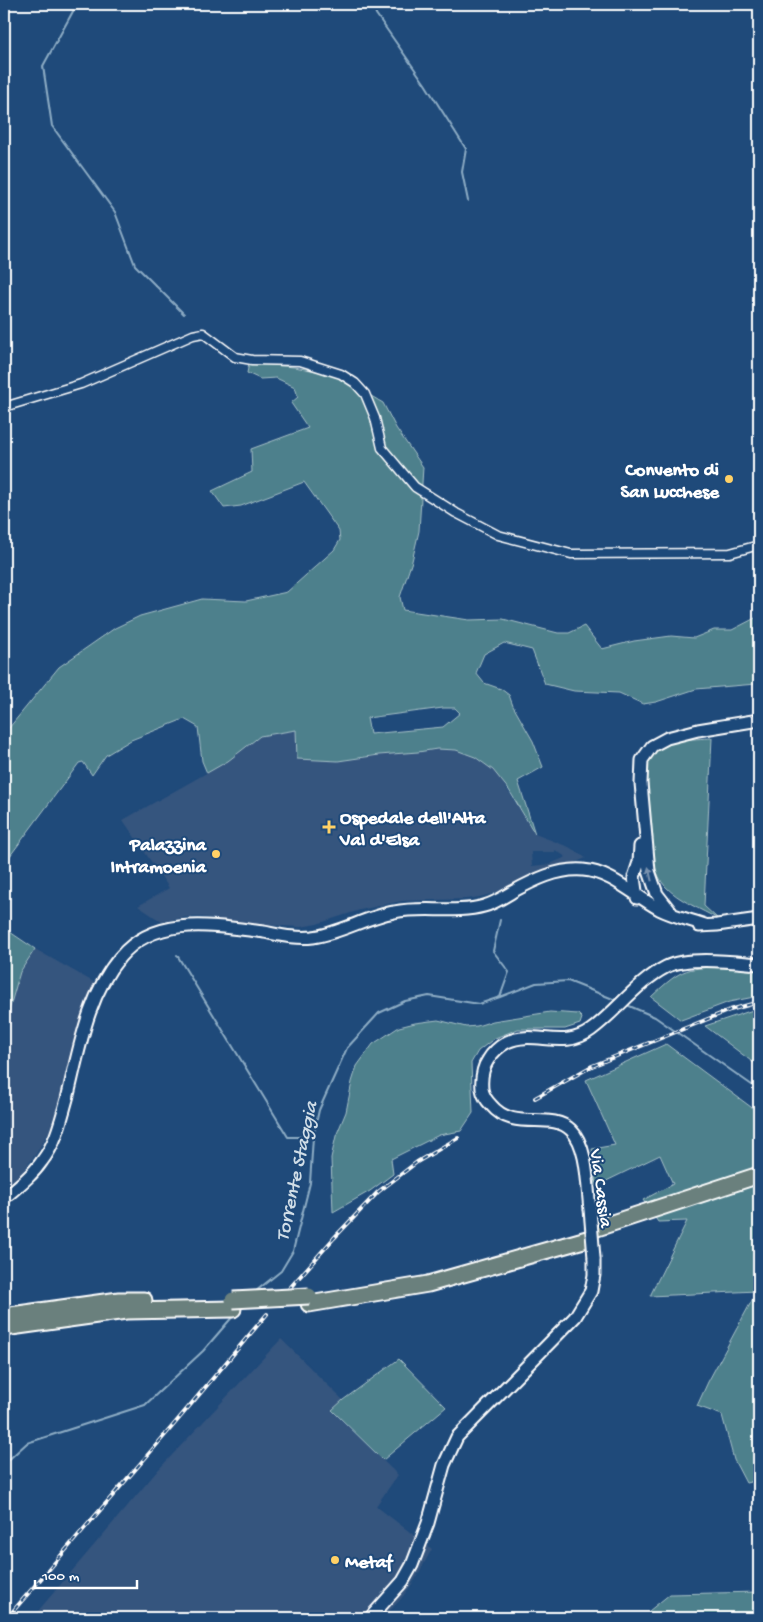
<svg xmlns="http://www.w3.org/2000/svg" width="763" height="1622" viewBox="0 0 763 1622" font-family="'Gochi Hand',sans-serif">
  <rect width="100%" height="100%" fill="#1f4a7a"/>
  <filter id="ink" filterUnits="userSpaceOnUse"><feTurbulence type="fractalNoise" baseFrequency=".02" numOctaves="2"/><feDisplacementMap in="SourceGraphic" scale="10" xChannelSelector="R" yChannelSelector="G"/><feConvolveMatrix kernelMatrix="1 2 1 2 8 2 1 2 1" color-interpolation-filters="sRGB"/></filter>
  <g filter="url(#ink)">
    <path fill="#34547e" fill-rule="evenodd" d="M296,730L298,759L338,761L379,755L418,752L437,749L456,750L475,757L493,770L500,778L535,834L569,847L586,858L567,866L548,869L492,894L480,897L466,899L402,901L360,910L317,924L301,927L263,925L202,917H187L162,922L138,906L169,888L123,820L228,761L260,736ZM555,850L566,857L550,864L532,866L531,852H555Z
      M35,949L97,984L82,1020L51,1128L36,1154L21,1174L4,1191V1028L20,972Z
      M281,1339L343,1400L332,1411L398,1475L376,1506L432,1549L415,1580L401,1599L383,1618H32L158,1470Z"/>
    <path fill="#4e808c" stroke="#a6c0c6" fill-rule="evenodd" d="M249,363L294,367L334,374L383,403L396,428L423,467L419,531L412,561L400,597L403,610L469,620L503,619L558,633H569L584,626L602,649L634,641L671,636L694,638L714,630H732L759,616V682L756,684L696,689L656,702L643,704L619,693L574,691L545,684L532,650L504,643L484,654L476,673L484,683L501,689L509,695L513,706L533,741L543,767L518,781L535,834L509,790L493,770L475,757L456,750L437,749L418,752L379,755L338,761L297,759L296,730L260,736L228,761L207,773L202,761L198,727L184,719L131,740L106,755L92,775L83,762L79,763L4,864V734L59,667L115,628L140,616L202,599L246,601L287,592L334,550L340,540L339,531L304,482L241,506L224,508L212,491L252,472L251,449L308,428L291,403L298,397L295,387L276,378L260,379L247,373ZM443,708H455L460,713L443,727L370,734L367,718Z
      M712,738L704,906L718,919C701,909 679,901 665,886C646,866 647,798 644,769C646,765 648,759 651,755C665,739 693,739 712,738Z
      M4,928L35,949L20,972L4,1028Z
      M730,967L759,969V996L729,1002L681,1020L651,997C684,966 686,968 730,967Z
      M759,1008V1067L705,1026Z
      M550,1012L578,1014L582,1018L580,1024L565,1029H518L495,1038L478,1051L471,1063L473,1113L461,1131L439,1135L391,1159L393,1174L370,1191L333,1212L331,1158L336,1136L346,1112L352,1082L357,1066L373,1044L399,1027L415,1023L438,1020L466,1027L477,1026L493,1021Z
      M666,1044L759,1113V1480L746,1483L734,1460L722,1415L697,1406L708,1382L757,1291L650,1296L687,1221L658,1222L643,1200L673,1184L660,1155L596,1186L592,1149L615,1145L586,1080Z
      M399,1359L446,1407L383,1460L332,1410L343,1400Z
      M759,1592V1618H646L649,1611L670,1594Z"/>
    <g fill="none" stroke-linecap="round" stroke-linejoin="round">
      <path stroke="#8eadc5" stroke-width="2" d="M77,4L43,66L52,126L115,212L135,265L184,314
        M373,4L376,14L425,84L466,149L462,172L468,201
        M177,955L288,1137H312
        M500,997L509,972L493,951L500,920
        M627,1005L655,1017L759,1090
        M256,1291L281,1271L293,1251L310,1183L313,1137L319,1110L347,1048L379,1013L405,1001L429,996L479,1004L500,997L536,983L568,981L618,1001
        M4,1464L27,1443L145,1405L203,1351L234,1315"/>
      <defs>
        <path id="street" d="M4,407L81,384L193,335L203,333L235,357L252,360L300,361L341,374L355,383L365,394L375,418L382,448L415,487L456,513L498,535L571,554L730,553L759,545"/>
        <path id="secondary" d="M637,898L634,877L639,862L640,846
          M671,912L657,894L649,871L641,783L642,760L652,746L667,738L698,730L759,720
          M699,926L717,925L759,919
          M4,1198C17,1187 32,1176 42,1161C56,1143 61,1120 67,1099C79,1051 87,996 120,957C156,914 215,926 264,932C280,935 296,939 313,937C341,933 366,917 394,912C423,906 455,914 484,906C495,903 502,898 512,892C534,880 558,868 583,870C611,872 635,896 659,909C673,916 690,920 705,925
          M590,1209C587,1187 588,1146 571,1130C550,1110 514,1133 491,1105C487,1101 483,1095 482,1089C481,1078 482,1069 488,1060C492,1053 500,1046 507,1042C534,1029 563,1051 591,1030C617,1011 637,982 666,967C687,956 735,962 759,964
          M370,1618L403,1581L412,1565L428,1523L444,1465L457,1437L575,1317L591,1291L594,1275V1258"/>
        <path id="highway" d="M597,1228L759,1175
          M309,1304L428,1284L587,1239
          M4,1316L119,1300H144
          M4,1328L126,1311L233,1309"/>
      </defs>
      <use href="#street" stroke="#fff" stroke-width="11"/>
      <use href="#secondary" stroke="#fff" stroke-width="15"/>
      <use href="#highway" stroke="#fff" stroke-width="19"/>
      <use href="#street" stroke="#1f4a7a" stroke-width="8"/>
      <use href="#secondary" stroke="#1f4a7a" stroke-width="11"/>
      <use href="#highway" stroke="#6a807d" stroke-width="15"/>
      <defs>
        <path id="rail" d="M535,1098L592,1066L730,1010L759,1002
          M288,1290L334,1238L378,1192L417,1162L458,1138
          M7,1618L171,1428L267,1314"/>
      </defs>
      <use href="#rail" stroke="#fff" stroke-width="4"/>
      <use href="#rail" stroke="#1f4a7a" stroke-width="2" stroke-dasharray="5.5" stroke-linecap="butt"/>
      <defs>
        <path id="secondary-bridge" d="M590,1209L594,1258"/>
        <path id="highway-bridge" d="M233,1300L309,1296"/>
      </defs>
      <use href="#secondary-bridge" stroke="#fff" stroke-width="15" stroke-linecap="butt"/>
      <use href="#highway-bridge" stroke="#fff" stroke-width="19" stroke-linecap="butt"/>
      <use href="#secondary-bridge" stroke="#1f4a7a" stroke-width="11"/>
      <use href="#highway-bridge" stroke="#6a807d" stroke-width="15"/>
    </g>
    <defs><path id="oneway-solid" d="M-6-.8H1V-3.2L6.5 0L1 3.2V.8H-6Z" transform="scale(1.25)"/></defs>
    <use fill="#7992af" href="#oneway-solid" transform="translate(650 874) rotate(-103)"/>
  </g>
  <g fill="#ffd166" stroke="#1f4a7a" stroke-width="2">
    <circle cx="729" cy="479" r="5"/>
    <path d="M326.5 819.5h5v5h5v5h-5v5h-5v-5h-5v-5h5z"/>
    <circle cx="216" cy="854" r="5"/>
    <circle cx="335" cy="1560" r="5"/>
  </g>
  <g text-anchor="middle" stroke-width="4" stroke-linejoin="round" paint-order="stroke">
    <g font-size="19" font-weight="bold" fill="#fff" stroke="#1f4a7a" text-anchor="end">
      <text x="719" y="475">Convento di<tspan x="719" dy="22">San Lucchese</tspan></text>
      <text x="340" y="823" text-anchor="start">Ospedale dell'Alta<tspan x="340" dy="22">Val d'Elsa</tspan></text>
      <text x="206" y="850">Palazzina<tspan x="206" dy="22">Intramoenia</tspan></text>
      <text x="345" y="1567" text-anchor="start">Metaf</text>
    </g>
    <g font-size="19" fill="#fff" stroke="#1f4a7a">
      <text transform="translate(603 1188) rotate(82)" y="7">Via Cassia</text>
    </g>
    <g font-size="20" font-style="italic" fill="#d0dde7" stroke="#1f4a7a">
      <text transform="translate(295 1171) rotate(-78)" y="7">Torrente Staggia</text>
    </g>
  </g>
  <rect width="763" height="1622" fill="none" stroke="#1f4a7a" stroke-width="20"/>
  <rect x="10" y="10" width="743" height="1602" fill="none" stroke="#fff" stroke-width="2" filter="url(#ink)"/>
  <path d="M35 1580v8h102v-8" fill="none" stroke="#ffffff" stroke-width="2.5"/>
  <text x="42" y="1580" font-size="15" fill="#ffffff" stroke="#1f4a7a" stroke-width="4" paint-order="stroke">100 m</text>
</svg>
